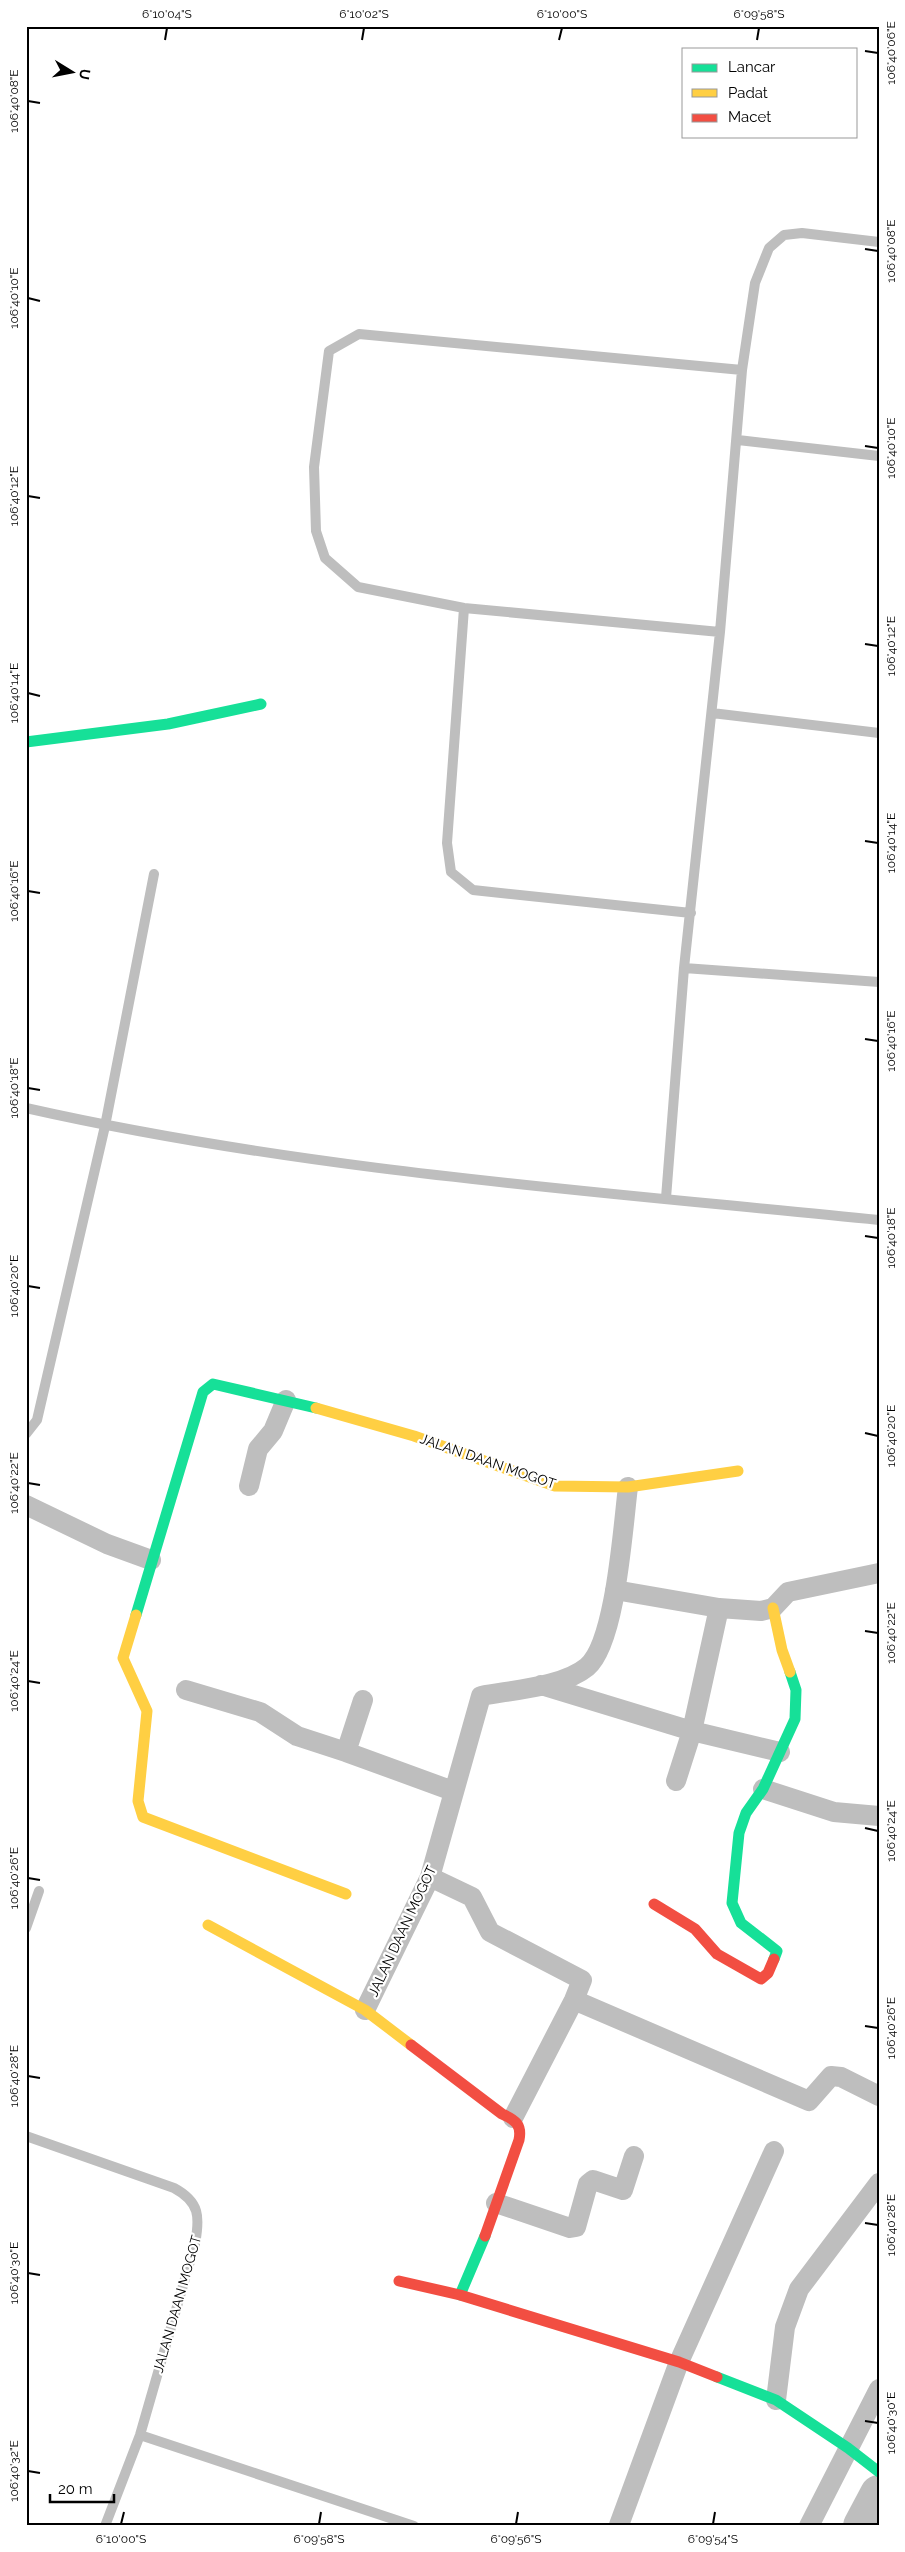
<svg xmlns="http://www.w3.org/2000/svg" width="905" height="2552" viewBox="0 0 905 2552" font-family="Raleway,sans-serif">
  <rect width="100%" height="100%" fill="#fff"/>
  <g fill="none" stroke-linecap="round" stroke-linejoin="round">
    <path stroke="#bebebe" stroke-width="38" d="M862,2526L879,2494"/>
    <path stroke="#bebebe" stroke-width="10" d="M738,440L879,456
      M464,608L447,843L451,872L473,890L691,913
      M720,632L464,608L358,587L325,558L316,531L314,467L329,351L359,334L742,370
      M712,713L879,733
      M684,968L879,982
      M26,1108C306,1171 594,1191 879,1220
      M666,1198L684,968L720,632L742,370L755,283L769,248L784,235L802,233L879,242
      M26,1434L37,1420L105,1126L154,874
      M26,1928L39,1891
      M26,2136L174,2188C200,2202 200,2217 195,2244L140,2435L105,2526
      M140,2435L414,2526"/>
    <path stroke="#bebebe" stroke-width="20" d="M249,1486L258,1449L273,1431L286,1400
      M26,1505L107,1544L151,1560
      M615,1590L719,1608L761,1611L773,1608L788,1592L879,1573
      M541,1685L692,1731L780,1752
      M186,1690L260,1712L297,1736L346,1752
      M363,1700L346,1752L453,1791
      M676,1781L692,1731L719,1608
      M763,1789L834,1812L879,1816
      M430,1877L472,1897L490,1932L582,1980L574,2000L513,2118
      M574,2000L809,2101L831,2076L841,2077L879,2096
      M365,2010L430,1877L481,1696C512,1690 563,1687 587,1667C616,1643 623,1525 628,1487
      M496,2203L570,2228L576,2227L588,2184L593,2180L623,2190L634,2156
      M776,2400L785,2327L799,2289L879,2183
      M619,2525L679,2362L774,2151
      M809,2526L879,2389"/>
    <path stroke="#16e098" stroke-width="11" d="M26,742L168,724L261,704
      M136,1615L203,1392L213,1384L316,1408
      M774,1959L777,1951L741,1923L732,1903L739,1833L746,1813L763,1789L795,1719L796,1690L790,1672
      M460,2295L485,2236
      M717,2377L776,2400L848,2448L879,2472"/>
    <path stroke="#ffcf43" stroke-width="11" d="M316,1408L414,1436L555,1486L628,1487L738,1471
      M773,1608L782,1650L790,1672
      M136,1615L123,1658L147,1711L138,1801L143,1817L346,1894
      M208,1925L365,2010L411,2045"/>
    <path stroke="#f24e42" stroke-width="11" d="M654,1904L695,1929L717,1954L761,1979L768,1973L774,1959
      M411,2045L502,2114C516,2120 522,2125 519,2140L485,2236
      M399,2281L460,2295L679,2362L717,2377"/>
  </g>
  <path fill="none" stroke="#000" stroke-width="2" d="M165,40L167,28M362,40L364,28M559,40L562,28M757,40L759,28M865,51L878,53M28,101L40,103M865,249L878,251M28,298L40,301M865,446L878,448M28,496L40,498M865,644L878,646M28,693L40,696M865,841L878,843M28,891L40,893M865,1039L878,1041M28,1088L40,1090M865,1236L878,1238M28,1286L40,1288M865,1433L878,1436M28,1483L40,1485M865,1631L878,1633M28,1681L40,1683M865,1828L878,1831M28,1878L40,1880M865,2026L878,2028M28,2076L40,2078M865,2223L878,2225M28,2273L40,2275M865,2421L878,2423M28,2471L40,2473M121,2524L124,2512M319,2524L321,2512M516,2524L518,2512M713,2524L715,2512"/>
  <g text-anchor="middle" stroke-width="4.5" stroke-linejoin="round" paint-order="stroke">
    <g font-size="14" fill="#000" stroke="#fff">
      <text transform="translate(488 1461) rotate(19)" y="5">JALAN DAAN MOGOT</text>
      <text transform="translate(402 1931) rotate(-65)" y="5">JALAN DAAN MOGOT</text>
      <text transform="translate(177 2304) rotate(-74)" y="5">JALAN DAAN MOGOT</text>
    </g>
  </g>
  <rect width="905" height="2552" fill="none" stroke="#ffffff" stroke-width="55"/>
  <rect x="682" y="48" width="175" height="90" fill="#ffffff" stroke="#999999"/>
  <rect x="692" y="64" width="25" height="8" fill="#16e098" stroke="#999999"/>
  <text x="728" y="72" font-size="15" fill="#000000">Lancar</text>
  <rect x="692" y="89" width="25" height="8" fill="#ffcf43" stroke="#999999"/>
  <text x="728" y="98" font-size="15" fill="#000000">Padat</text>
  <rect x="692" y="114" width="25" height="8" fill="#f24e42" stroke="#999999"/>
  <text x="728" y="122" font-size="15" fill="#000000">Macet</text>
  <g transform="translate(72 72) rotate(100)" stroke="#ffffff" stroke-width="4" paint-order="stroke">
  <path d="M0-4L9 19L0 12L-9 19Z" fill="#000000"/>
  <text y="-8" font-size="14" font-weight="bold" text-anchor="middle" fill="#000000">U</text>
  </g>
  <path d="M50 2494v8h64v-8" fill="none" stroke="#000000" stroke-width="2.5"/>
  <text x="58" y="2494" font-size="15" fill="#000000" stroke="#ffffff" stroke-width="4" paint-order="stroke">20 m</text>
  <rect x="28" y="28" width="850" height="2496" fill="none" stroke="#000" stroke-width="2"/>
  <g font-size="12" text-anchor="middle" fill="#000">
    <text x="167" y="18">6°10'04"S</text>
    <text x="364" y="18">6°10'02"S</text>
    <text x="562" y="18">6°10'00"S</text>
    <text x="759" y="18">6°09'58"S</text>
    <text transform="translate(891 53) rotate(-90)" y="4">106°40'06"E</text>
    <text transform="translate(14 101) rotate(-90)" y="4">106°40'08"E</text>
    <text transform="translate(891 251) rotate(-90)" y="4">106°40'08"E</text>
    <text transform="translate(14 298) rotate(-90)" y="4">106°40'10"E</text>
    <text transform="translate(891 448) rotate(-90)" y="4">106°40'10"E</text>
    <text transform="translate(14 496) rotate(-90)" y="4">106°40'12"E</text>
    <text transform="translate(891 646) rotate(-90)" y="4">106°40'12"E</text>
    <text transform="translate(14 693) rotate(-90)" y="4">106°40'14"E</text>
    <text transform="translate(891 843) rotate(-90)" y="4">106°40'14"E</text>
    <text transform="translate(14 891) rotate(-90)" y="4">106°40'16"E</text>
    <text transform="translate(891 1041) rotate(-90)" y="4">106°40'16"E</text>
    <text transform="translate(14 1088) rotate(-90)" y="4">106°40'18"E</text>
    <text transform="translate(891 1238) rotate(-90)" y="4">106°40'18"E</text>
    <text transform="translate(14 1286) rotate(-90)" y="4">106°40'20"E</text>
    <text transform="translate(891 1436) rotate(-90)" y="4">106°40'20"E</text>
    <text transform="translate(14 1483) rotate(-90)" y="4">106°40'22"E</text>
    <text transform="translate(891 1633) rotate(-90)" y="4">106°40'22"E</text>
    <text transform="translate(14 1681) rotate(-90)" y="4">106°40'24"E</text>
    <text transform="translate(891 1831) rotate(-90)" y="4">106°40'24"E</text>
    <text transform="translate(14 1878) rotate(-90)" y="4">106°40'26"E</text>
    <text transform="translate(891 2028) rotate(-90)" y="4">106°40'26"E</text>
    <text transform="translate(14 2076) rotate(-90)" y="4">106°40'28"E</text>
    <text transform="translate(891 2225) rotate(-90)" y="4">106°40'28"E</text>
    <text transform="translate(14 2273) rotate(-90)" y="4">106°40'30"E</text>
    <text transform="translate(891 2423) rotate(-90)" y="4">106°40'30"E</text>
    <text transform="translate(14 2471) rotate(-90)" y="4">106°40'32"E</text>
    <text x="121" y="2543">6°10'00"S</text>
    <text x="319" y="2543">6°09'58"S</text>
    <text x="516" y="2543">6°09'56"S</text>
    <text x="713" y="2543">6°09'54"S</text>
  </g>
</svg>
